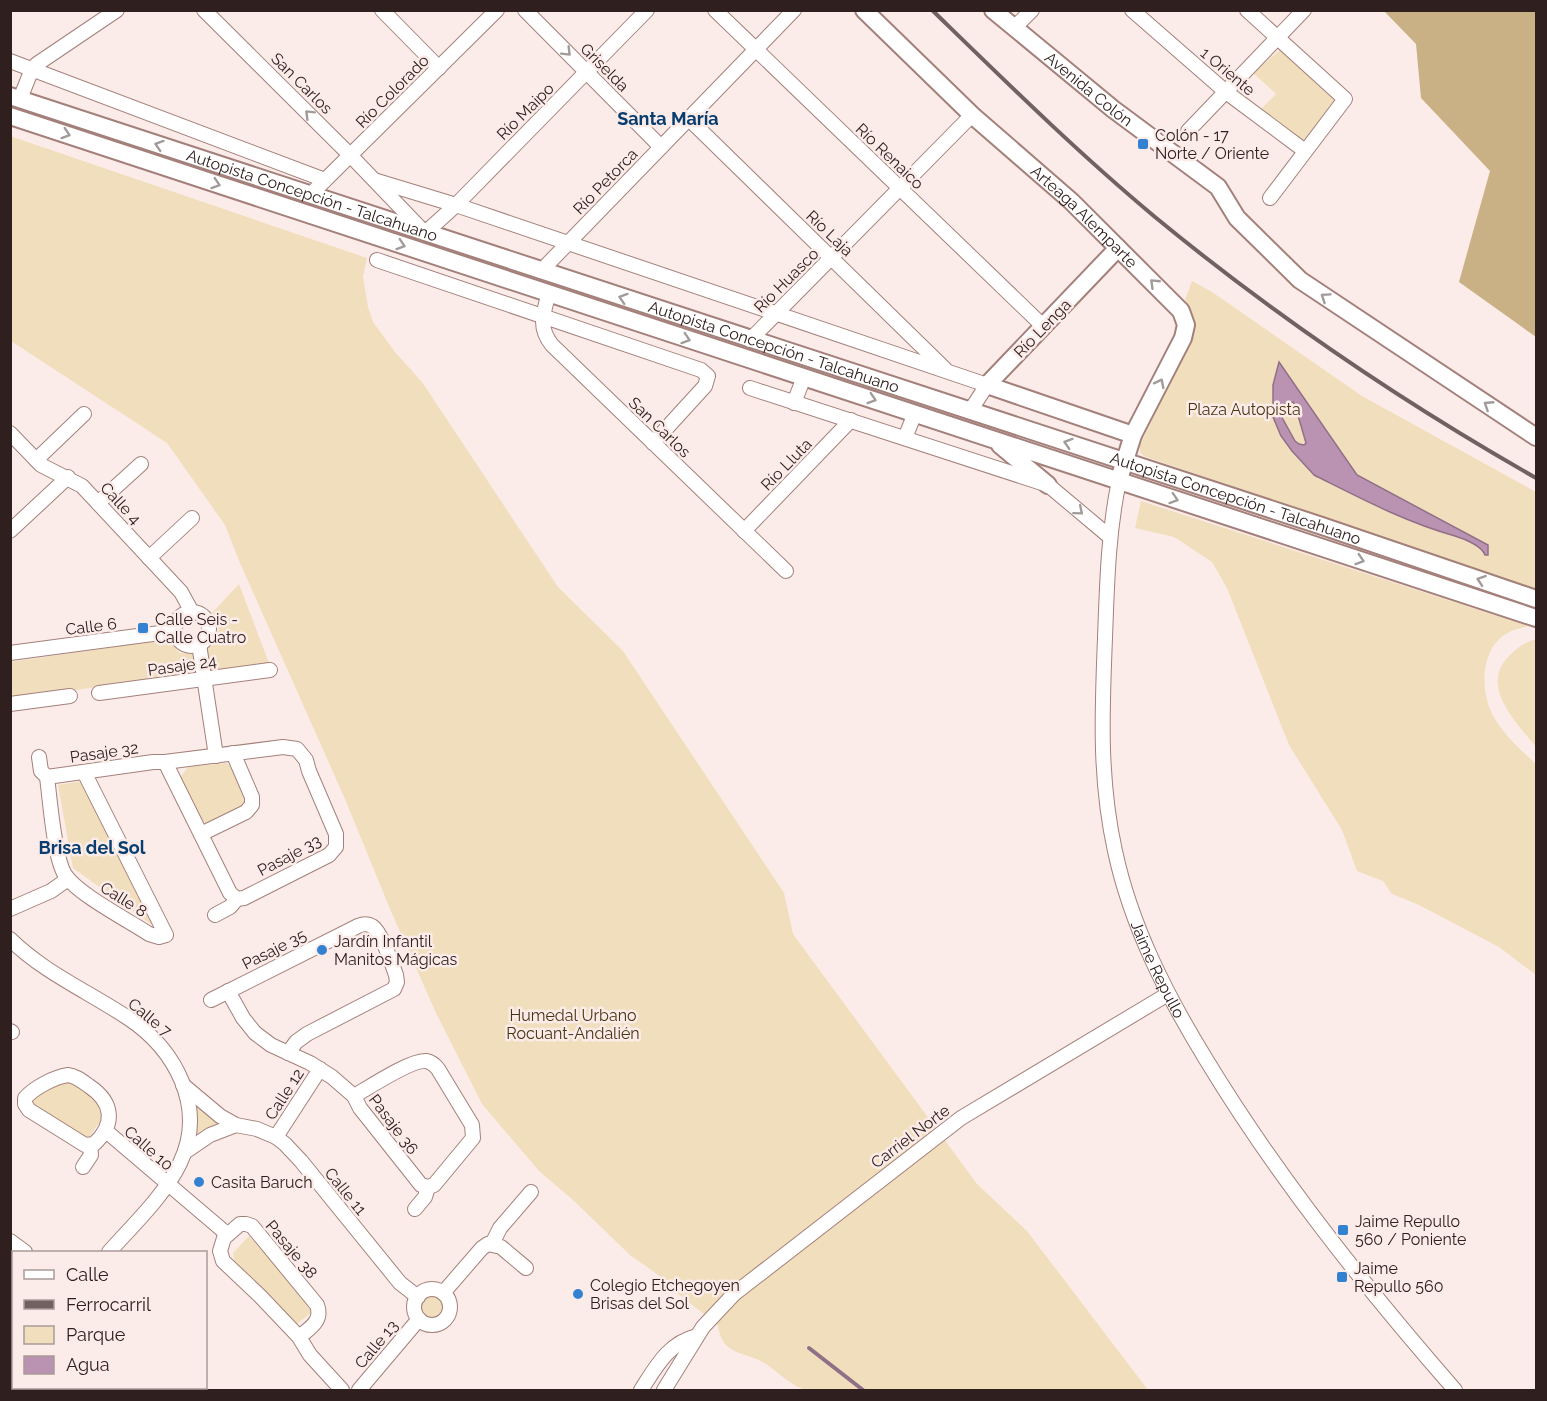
<svg xmlns="http://www.w3.org/2000/svg" width="1547" height="1401" viewBox="0 0 1547 1401" font-family="Raleway,sans-serif">
  <rect width="100%" height="100%" fill="#fcece9"/>
  <path fill="#f1debc" d="M1281,49L1337,99L1303,144L1261,115V109L1276,94L1253,73Z
    M10,136L367,258L363,277L368,307L373,322L395,352L422,382L558,587L623,651L784,893L793,934L977,1184L1027,1231L1148,1390H805C789,1384 779,1373 766,1364C747,1351 721,1357 718,1325L677,1293L657,1274L630,1255L573,1200L539,1171L482,1104L436,1013L390,909L345,799L240,563L225,525L167,443L11,341Z
    M1192,281L1212,292L1362,396L1536,492V592L1144,456L1140,452V445L1193,336C1196,321 1192,313 1185,300Z
    M1141,501L1528,626C1521,628 1512,630 1506,634C1479,650 1480,696 1495,719C1505,736 1522,751 1536,764V975L1499,947L1417,904L1392,894L1383,881L1357,871L1342,830L1289,745L1227,588L1212,562L1174,537L1135,528Z
    M239,584L269,663L11,699L10,662L170,639L179,653L198,654L219,630L211,614Z
    M1536,639V747C1516,722 1479,686 1509,656C1518,647 1525,642 1536,639Z
    M226,763L231,766L245,802L244,806L207,824L202,820L179,779L188,767Z
    M83,781L156,922L152,925L73,868L58,785Z
    M64,1079L91,1096L100,1104L103,1118L88,1138L31,1105L30,1099Z
    M195,1102L221,1123L206,1131L194,1140L196,1131Z
    M249,1236L286,1276L312,1312L297,1324L257,1284L235,1265L233,1253Z
    M10,1274L14,1276V1388H146L150,1390H11Z
    M419 1307a12 12 0 1 1 24 0a12 12 0 1 1-24 0Z"/>
  <path fill="#c9b085" d="M1384,11H1536V337L1459,282L1490,171L1421,98L1416,44Z"/>
  <path fill="#ba93b3" stroke="#907087" stroke-width="1.5" fill-rule="evenodd" d="M1279,362L1357,475L1488,545V555H1485C1482,546 1465,539 1455,536C1405,522 1360,498 1314,475L1292,451L1281,436L1273,417V385ZM1293,402L1295,405L1306,443L1304,445L1299,444L1295,441L1279,412L1283,404Z
    M10,1335L13,1339L14,1388H78L84,1390H11Z"/>
  <g fill="none" stroke-linecap="round" stroke-linejoin="round">
    <path stroke="#907087" stroke-width="4" d="M809,1348L863,1390"/>
    <defs>
      <g id="minor">
        <path d="M204,10L350,155L425,233L456,205L647,10"/>
        <path d="M382,10L439,68"/>
        <path d="M525,10L661,147"/>
        <path d="M715,10L1043,326"/>
        <path d="M1132,10L1226,92L1305,151"/>
        <path d="M1247,10L1345,99L1270,198"/>
        <path d="M1014,28L1032,10"/>
        <path d="M10,61L325,180"/>
        <path d="M20,99L32,69L37,64L117,10"/>
        <path d="M689,119L945,369"/>
        <path d="M1188,131L1304,10"/>
        <path d="M377,181L456,205L987,385L970,411"/>
        <path d="M310,195L497,10"/>
        <path d="M377,260L701,370L708,376L705,386L653,443"/>
        <path d="M541,271L794,10"/>
        <path d="M549,293C543,313 538,328 552,345L786,571"/>
        <path d="M750,340L972,115"/>
        <path d="M750,388L1048,485L1110,537"/>
        <path d="M794,403L804,377"/>
        <path d="M10,433L41,465L82,486L181,592L192,612"/>
        <path d="M905,438L915,413"/>
        <path d="M36,460L84,414"/>
        <path id="s1" d="M1119,481C1108,533 1107,585 1105,638C1102,712 1099,779 1115,851C1131,926 1167,996 1207,1061C1278,1178 1365,1287 1455,1390"/>
        <path d="M98,503L141,464"/>
        <path d="M10,531L68,477"/>
        <path d="M744,531L851,420"/>
        <path d="M149,558L192,518"/>
        <circle cx="192" cy="629" r="17"/>
        <path d="M199,644L216,756"/>
        <path d="M10,653L175,631"/>
        <path d="M99,693L270,670"/>
        <path d="M10,704L70,696"/>
        <path d="M39,757L41,771L47,777C50,800 54,855 64,873C75,893 128,920 149,934L159,937L166,935L84,772"/>
        <path d="M165,762L230,893L237,899"/>
        <path d="M47,777L153,762H165L283,747L297,749L306,760L309,771L336,834V847L329,855L244,898L237,899L230,907L215,915"/>
        <path d="M201,834L246,812L252,805V797L233,753"/>
        <path d="M10,909L51,891L68,879"/>
        <path d="M10,939C43,972 89,992 128,1018C175,1049 207,1107 180,1163C165,1195 132,1226 109,1252"/>
        <path d="M228,991L243,1018L255,1033L271,1045L310,1063L332,1077L354,1096L360,1108L421,1185L428,1187L434,1185L473,1138L472,1125L438,1069C435,1065 432,1062 426,1061C412,1059 368,1088 354,1096"/>
        <path d="M211,1000L358,926C363,924 367,923 372,926C381,931 392,964 396,975L397,982L394,989L307,1034L296,1042L288,1053"/>
        <path d="M10,1031L12,1032"/>
        <path d="M68,1075C76,1076 82,1081 89,1086C113,1102 116,1124 94,1144L85,1145L29,1110L25,1104V1098C34,1088 54,1077 68,1075Z"/>
        <path d="M183,1085L220,1116L236,1125L257,1129L276,1137L285,1144L301,1161L400,1283L418,1297"/>
        <path d="M106,1131L227,1234"/>
        <path d="M276,1137L320,1069"/>
        <path d="M185,1152L210,1135L236,1125"/>
        <path d="M83,1167L91,1155L90,1146"/>
        <path d="M415,1209L425,1197L428,1187"/>
        <path d="M10,1241L25,1252"/>
        <path d="M492,1244L500,1228L531,1192"/>
        <path d="M10,1259L14,1262"/>
        <circle cx="432" cy="1307" r="18"/>
        <path d="M443,1293L482,1248L488,1244L501,1247L526,1268"/>
        <path d="M299,1337C310,1328 323,1321 317,1305L252,1226L246,1224H240L224,1238L220,1251L223,1261L260,1296L299,1337L310,1355L342,1390"/>
        <path d="M10,1353L14,1350"/>
        <path d="M162,1388L165,1390"/>
        <path d="M183,1388L186,1390"/>
        <path d="M359,1390L419,1319"/>
        <path d="M641,1390C656,1367 668,1343 697,1336"/>
        <path d="M664,1390L703,1327L734,1294L961,1118L1168,994"/>
      </g>
      <g id="major">
        <path id="s2" d="M864,10L972,115L1071,201L1181,311L1186,325L1183,338L1133,435L1121,473"/>
        <path id="s3" d="M993,10L1113,109L1218,187L1237,218L1300,280L1536,437"/>
        <path id="s4" d="M10,96L1322,526L1536,599"/>
        <path d="M10,116L1536,618"/>
        <path d="M1118,248L987,385L1133,435"/>
        <path d="M1000,445L1048,485"/>
      </g>
    </defs>
    <use href="#minor" stroke="#a4807b" stroke-width="16"/>
    <use href="#major" stroke="#a4807b" stroke-width="20"/>
    <use href="#minor" stroke="#fff" stroke-width="14"/>
    <use href="#major" stroke="#fff" stroke-width="16"/>
    <path stroke="#716160" stroke-width="4" d="M932,10C1005,81 1077,152 1155,217C1274,315 1402,402 1536,478"/>
  </g>
  <defs><path id="oneway-chevron" d="M-2-3.5L2.5 0L-2 3.5" fill="none" stroke-width="1.6" stroke-linecap="round" stroke-linejoin="round" transform="scale(1.5)"/></defs>
  <g stroke="#a19b9a">
    <use href="#oneway-chevron" transform="translate(567 52) rotate(45)"/>
    <use href="#oneway-chevron" transform="translate(309 114) rotate(-135)"/>
    <use href="#oneway-chevron" transform="translate(66 134) rotate(18)"/>
    <use href="#oneway-chevron" transform="translate(159 145) rotate(-162)"/>
    <use href="#oneway-chevron" transform="translate(216 184) rotate(18)"/>
    <use href="#oneway-chevron" transform="translate(401 245) rotate(18)"/>
    <use href="#oneway-chevron" transform="translate(1154 283) rotate(-136)"/>
    <use href="#oneway-chevron" transform="translate(1325 297) rotate(-146)"/>
    <use href="#oneway-chevron" transform="translate(623 298) rotate(-162)"/>
    <use href="#oneway-chevron" transform="translate(686 339) rotate(18)"/>
    <use href="#oneway-chevron" transform="translate(1160 383) rotate(-63)"/>
    <use href="#oneway-chevron" transform="translate(872 399) rotate(18)"/>
    <use href="#oneway-chevron" transform="translate(1488 405) rotate(-147)"/>
    <use href="#oneway-chevron" transform="translate(1068 443) rotate(-162)"/>
    <use href="#oneway-chevron" transform="translate(1174 499) rotate(18)"/>
    <use href="#oneway-chevron" transform="translate(1079 511) rotate(40)"/>
    <use href="#oneway-chevron" transform="translate(1360 560) rotate(18)"/>
    <use href="#oneway-chevron" transform="translate(1481 580) rotate(-161)"/>
  </g>
  <g fill="#3382d2" stroke="#fcece9" stroke-width="2">
    <rect x="1137" y="138" width="12" height="12" rx="3"/>
    <rect x="137" y="622" width="12" height="12" rx="3"/>
    <circle cx="322" cy="950" r="6"/>
    <circle cx="199" cy="1182" r="6"/>
    <rect x="1337" y="1224" width="12" height="12" rx="3"/>
    <rect x="1336" y="1271" width="12" height="12" rx="3"/>
    <circle cx="578" cy="1294" r="6"/>
  </g>
  <g text-anchor="middle" stroke-width="5" stroke-linejoin="round" paint-order="stroke">
    <g font-size="16" fill="#2f201f" stroke="#fcece9">
      <text transform="translate(605 67) rotate(45)" y="6">Griselda</text>
      <text transform="translate(1228 71) rotate(40)" y="6">1 Oriente</text>
      <text transform="translate(302 83) rotate(45)" y="6">San Carlos</text>
      <text dy="6" stroke="none"><textPath href="#s3" startOffset="124">Avenida Colón</textPath></text>
      <text transform="translate(392 91) rotate(-45)" y="6">Río Colorado</text>
      <text transform="translate(525 111) rotate(-45)" y="6">Río Maipo</text>
      <text transform="translate(890 156) rotate(44)" y="6">Río Renaico</text>
      <text transform="translate(605 181) rotate(-46)" y="6">Río Petorca</text>
      <text dy="6" stroke="none"><textPath href="#s4" startOffset="318">Autopista Concepción - Talcahuano</textPath></text>
      <text dy="6" stroke="none"><textPath href="#s2" startOffset="302">Arteaga Alemparte</textPath></text>
      <text transform="translate(830 233) rotate(44)" y="6">Río Laja</text>
      <text transform="translate(786 280) rotate(-45)" y="6">Río Huasco</text>
      <text transform="translate(1042 328) rotate(-46)" y="6">Río Lenga</text>
      <text dy="6" stroke="none"><textPath href="#s4" startOffset="804">Autopista Concepción - Talcahuano</textPath></text>
      <text transform="translate(660 427) rotate(44)" y="6">San Carlos</text>
      <text transform="translate(786 464) rotate(-46)" y="6">Río Lluta</text>
      <text dy="6" stroke="none"><textPath href="#s4" startOffset="1290">Autopista Concepción - Talcahuano</textPath></text>
      <text transform="translate(121 503) rotate(47)" y="6">Calle 4</text>
      <text transform="translate(91 626) rotate(-7)" y="6">Calle 6</text>
      <text transform="translate(182 665) rotate(-8)" y="6">Pasaje 24</text>
      <text transform="translate(104 752) rotate(-8)" y="6">Pasaje 32</text>
      <text transform="translate(289 855) rotate(-28)" y="6">Pasaje 33</text>
      <text transform="translate(124 899) rotate(32)" y="6">Calle 8</text>
      <text transform="translate(274 949) rotate(-27)" y="6">Pasaje 35</text>
      <text dy="6" stroke="none"><textPath href="#s1" startOffset="498">Jaime Repullo</textPath></text>
      <text transform="translate(150 1017) rotate(39)" y="6">Calle 7</text>
      <text transform="translate(284 1094) rotate(-57)" y="6">Calle 12</text>
      <text transform="translate(394 1124) rotate(53)" y="6">Pasaje 36</text>
      <text transform="translate(910 1136) rotate(-37)" y="6">Carriel Norte</text>
      <text transform="translate(149 1148) rotate(41)" y="6">Calle 10</text>
      <text transform="translate(346 1191) rotate(51)" y="6">Calle 11</text>
      <text transform="translate(292 1249) rotate(50)" y="6">Pasaje 38</text>
      <text transform="translate(376 1344) rotate(-50)" y="6">Calle 13</text>
    </g>
    <g font-size="16" fill="#2f201f" stroke="#fcece9" text-anchor="start">
      <text x="1155" y="141">Colón - 17<tspan x="1155" dy="18">Norte / Oriente</tspan></text>
      <text x="155" y="625">Calle Seis -<tspan x="155" dy="18">Calle Cuatro</tspan></text>
      <text x="334" y="947">Jardín Infantil<tspan x="334" dy="18">Manitos Mágicas</tspan></text>
      <text x="211" y="1188">Casita Baruch</text>
      <text x="1355" y="1227">Jaime Repullo<tspan x="1355" dy="18">560 / Poniente</tspan></text>
      <text x="1354" y="1274">Jaime<tspan x="1354" dy="18">Repullo 560</tspan></text>
      <text x="590" y="1291">Colegio Etchegoyen<tspan x="590" dy="18">Brisas del Sol</tspan></text>
    </g>
    <g font-size="16" fill="#473512" stroke="#fcece9">
      <text x="1244" y="415">Plaza Autopista</text>
      <text x="573" y="1021">Humedal Urbano<tspan x="573" dy="18">Rocuant-Andalién</tspan></text>
    </g>
    <g font-size="18" font-weight="bold" fill="#073e6f" stroke="#fcece9">
      <text x="668" y="125">Santa María</text>
      <text x="92" y="854">Brisa del Sol</text>
    </g>
  </g>
  <rect width="1547" height="1401" fill="none" stroke="#2f201f" stroke-width="24"/>
  <rect x="12" y="1251" width="195" height="138" fill="#fcece9" stroke="#aa9a98" stroke-width="1.5"/>
  <rect x="24" y="1270" width="30" height="9" fill="#ffffff" stroke="#aa9a98" stroke-width="1.5"/>
  <text x="66" y="1281" font-size="18" fill="#2f201f">Calle</text>
  <rect x="24" y="1300" width="30" height="9" fill="#716160" stroke="#aa9a98" stroke-width="1.5"/>
  <text x="66" y="1311" font-size="18" fill="#2f201f">Ferrocarril</text>
  <rect x="24" y="1326" width="30" height="18" fill="#f1debc" stroke="#aa9a98" stroke-width="1.5"/>
  <text x="66" y="1341" font-size="18" fill="#2f201f">Parque</text>
  <rect x="24" y="1356" width="30" height="18" fill="#ba93b3" stroke="#aa9a98" stroke-width="1.5"/>
  <text x="66" y="1371" font-size="18" fill="#2f201f">Agua</text>
</svg>
